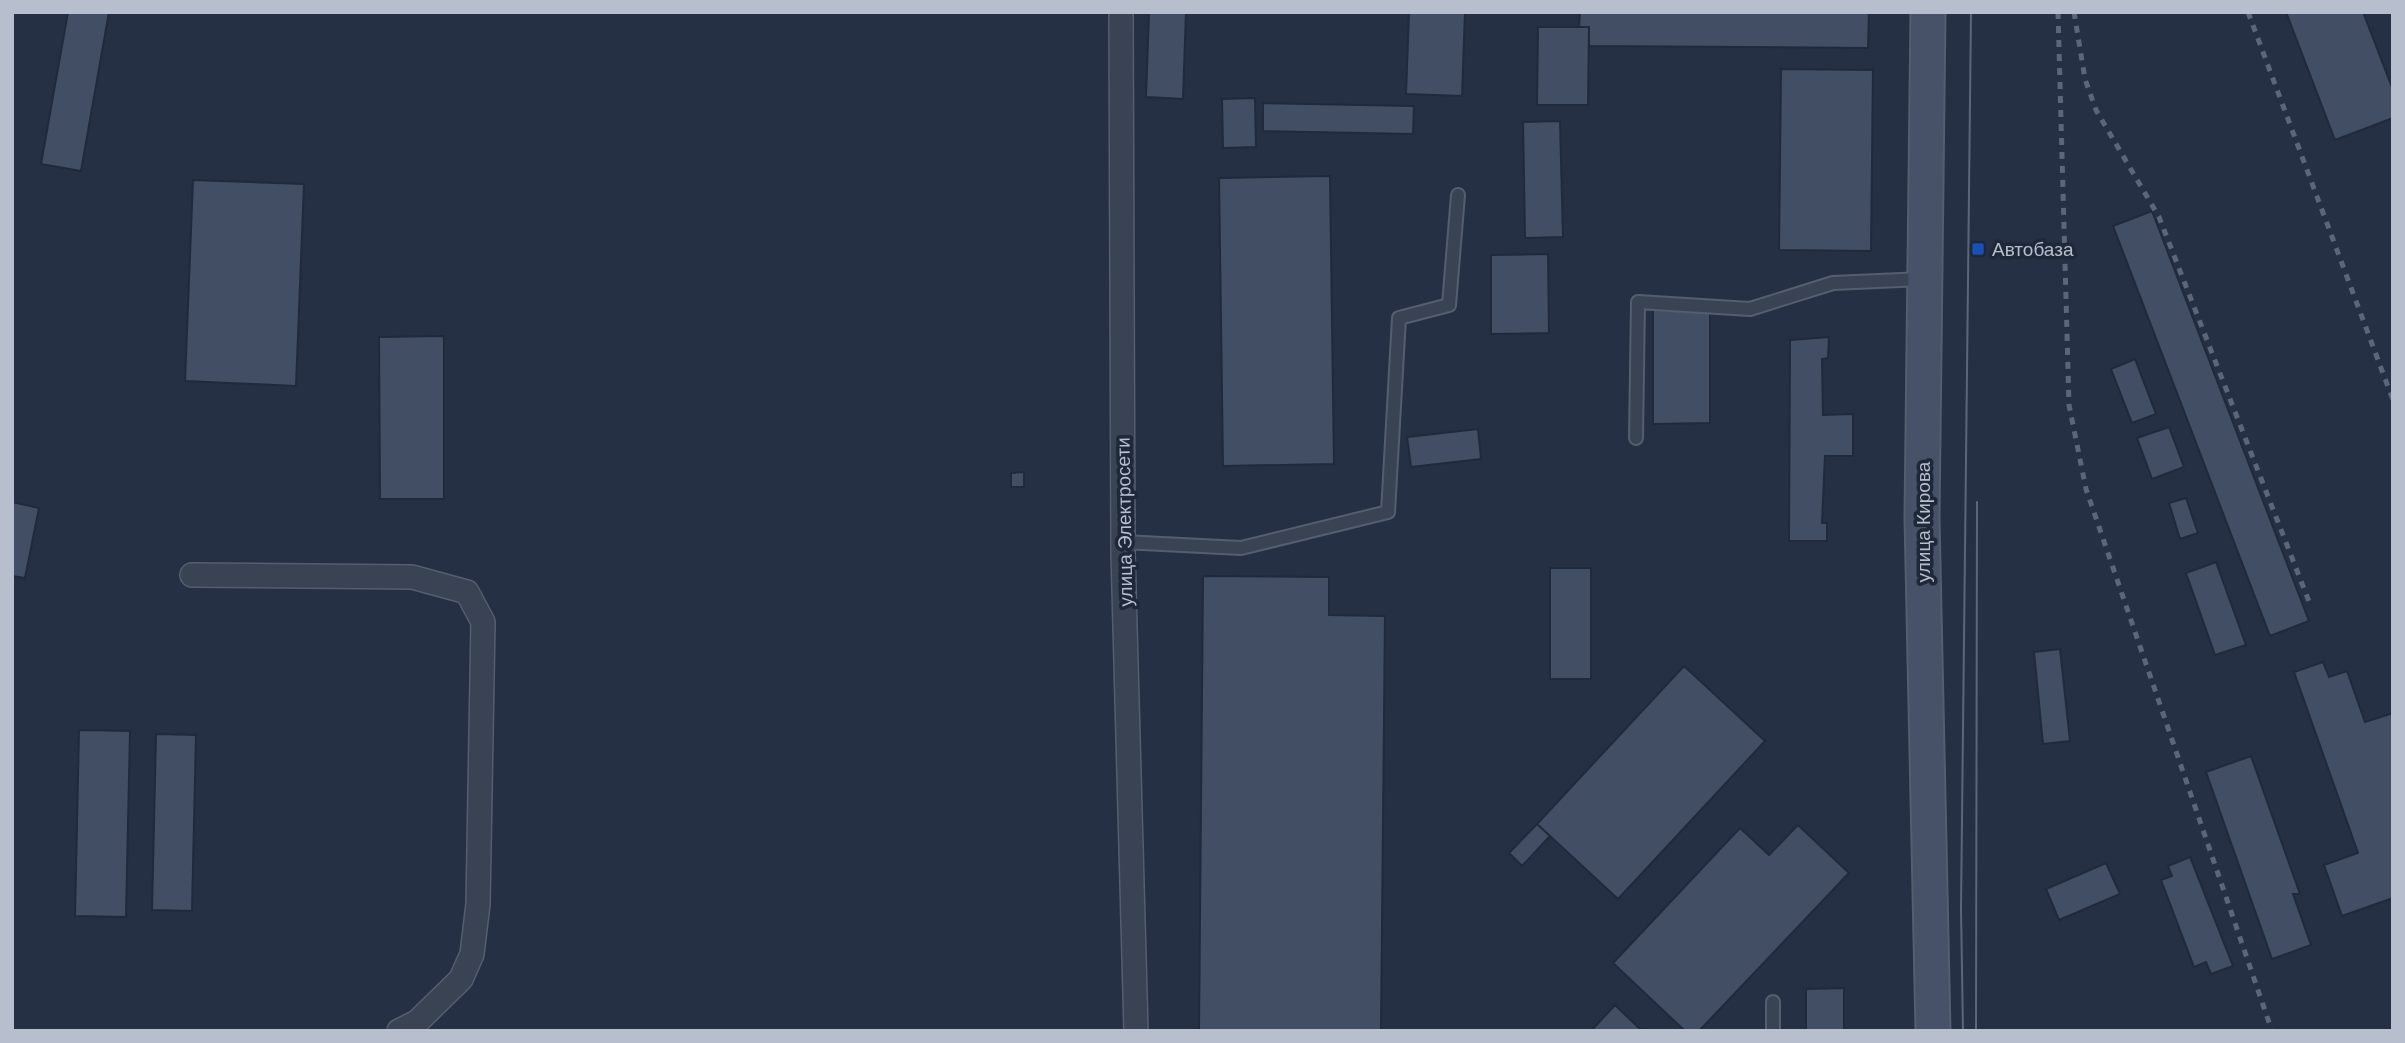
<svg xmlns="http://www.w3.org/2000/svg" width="2405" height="1043" viewBox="0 0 2405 1043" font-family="Arial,sans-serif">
  <rect width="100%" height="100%" fill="#253044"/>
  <path fill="#414e64" stroke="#202a3b" stroke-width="2" d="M68,12H109L81,171L41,164Z
    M1149,12H1186L1183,99L1146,97Z
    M1409,12H1465L1462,96L1406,94Z
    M1580,12H1869L1868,48L1589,46V27H1579Z
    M2286,12H2363L2393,90V118L2335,140Z
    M1538,27H1589L1588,105H1537Z
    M1781,69L1873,70L1871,251L1779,250Z
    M1255,98L1256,147L1223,148L1222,99Z
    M1263,103L1414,106L1413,134L1263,131Z
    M1560,121L1563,237L1525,238L1523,122Z
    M1330,176L1334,464L1223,466L1219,178Z
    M193,180L304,184L296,386L185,381Z
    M2152,211L2309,621L2270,636L2113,226Z
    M1548,254L1549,333L1491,334V255Z
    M1653,310H1710V423L1653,424Z
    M444,336V499H380L379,337Z
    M1829,337L1828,358L1822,359L1823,415L1853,414V456H1825L1822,523H1827V541H1789L1790,340Z
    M2135,359L2156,414L2132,423L2111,369Z
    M2169,427L2184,467L2152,479L2137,438Z
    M1478,429L1481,459L1411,467L1407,437Z
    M1024,472V487H1011V473Z
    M2186,498L2198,533L2180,539L2169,503Z
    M12,502L39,508L25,578L12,576Z
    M2216,562L2246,645L2215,655L2186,573Z
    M1550,568H1591V679H1550Z
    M1203,576L1329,577V615L1385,616L1381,1031H1199Z
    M2060,649L2070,741L2043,744L2034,652Z
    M2323,662L2329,677L2347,671L2365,722L2393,713V898L2342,916L2324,865L2358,853L2294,672Z
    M1684,666L1765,741L1618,899L1537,824Z
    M79,730L130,731L126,917L75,916Z
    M156,734L196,735L192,911L152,910Z
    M2251,756L2300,894H2293L2311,945L2272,959L2206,772Z
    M1537,824L1550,836L1522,866L1509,853Z
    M1798,825L1849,873L1699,1031H1685L1613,963L1740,828L1769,855Z
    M2190,857L2233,966L2211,974L2206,962L2194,967L2161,880L2172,876L2168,866Z
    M2106,863L2120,894L2059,920L2046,889Z
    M1844,988V1031H1806V989Z
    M1615,1005L1642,1031H1591Z"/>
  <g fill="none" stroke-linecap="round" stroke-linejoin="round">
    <defs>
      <path id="lane" d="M1636,438L1638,302L1750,309L1833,283L1923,279
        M1123,542L1241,548L1388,512L1399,318L1449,305L1458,195
        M1773,1031V1002"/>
      <path id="street" d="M1121,12L1123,553L1136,1031
        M192,575L412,577L467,592L483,622L478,904L472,954L461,979L417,1022L399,1031"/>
      <path id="secondary" d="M1928,12L1922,518L1933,1031"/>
    </defs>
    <use href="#lane" stroke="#555e6e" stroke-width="16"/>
    <use href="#street" stroke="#555e6e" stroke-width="26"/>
    <use href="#secondary" stroke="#555e6e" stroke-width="37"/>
    <use href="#lane" stroke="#3a4354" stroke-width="12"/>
    <use href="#street" stroke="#3a4354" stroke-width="23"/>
    <use href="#secondary" stroke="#475167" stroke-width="33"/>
    <path stroke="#5b667b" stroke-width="2" d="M1963,1031L1961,909L1971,12
      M1976,1031L1977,502"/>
    <path stroke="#5b667b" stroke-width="5" stroke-dasharray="7 7" stroke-linecap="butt" d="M2058,12L2069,405L2086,489L2272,1031
      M2074,12L2085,79L2096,110L2159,217L2310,604
      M2248,12L2393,400"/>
  </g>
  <rect fill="#1a4fb4" stroke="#1e2839" stroke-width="2.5" x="1971" y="242" width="14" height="14" rx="3.5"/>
  <g text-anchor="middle" stroke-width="7" stroke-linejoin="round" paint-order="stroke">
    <g font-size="19" fill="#b7becd" stroke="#1e2839" text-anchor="start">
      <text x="1992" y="256">Автобаза</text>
    </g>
    <g font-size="19" fill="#b7becd" stroke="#1e2839">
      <text transform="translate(1124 522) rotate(-91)" y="7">улица Электросети</text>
      <text transform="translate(1923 522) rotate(-90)" y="7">улица Кирова</text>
    </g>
  </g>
  <rect width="2405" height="1043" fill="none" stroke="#b7becd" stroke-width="28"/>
</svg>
